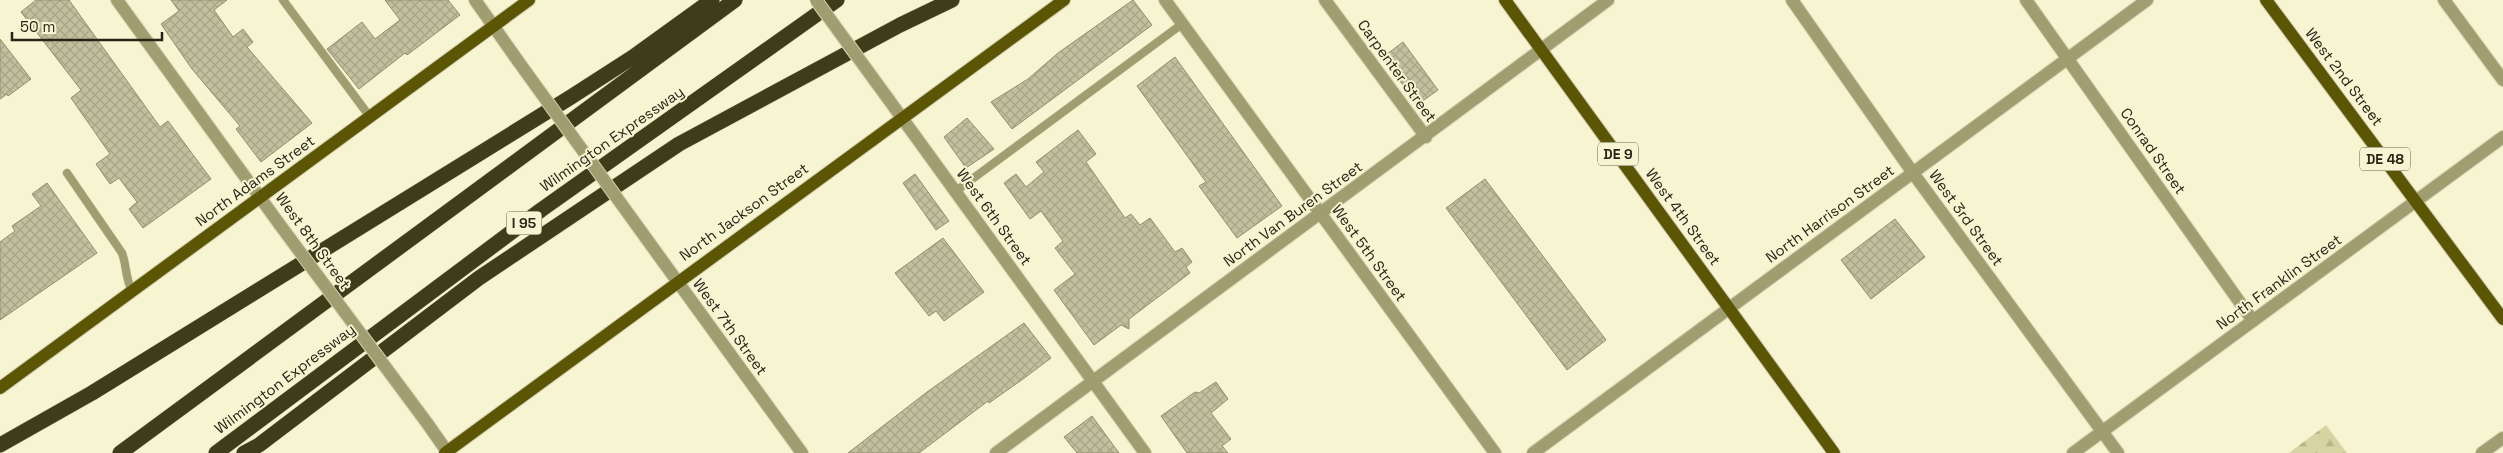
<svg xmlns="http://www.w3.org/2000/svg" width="2503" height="453" viewBox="0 0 2503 453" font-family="'Space Grotesk',sans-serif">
  <defs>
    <pattern id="forest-firs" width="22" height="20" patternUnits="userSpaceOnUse" patternTransform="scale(1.25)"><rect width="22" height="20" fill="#d7d3a2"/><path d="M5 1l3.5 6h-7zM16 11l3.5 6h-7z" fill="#b8b58b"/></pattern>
    <pattern id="building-cross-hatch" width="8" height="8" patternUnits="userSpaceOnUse" patternTransform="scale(1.25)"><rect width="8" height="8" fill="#c2bf9e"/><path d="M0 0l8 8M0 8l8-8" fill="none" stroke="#a7a487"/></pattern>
  </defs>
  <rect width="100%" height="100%" fill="#f7f4d1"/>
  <path fill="url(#forest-firs)" d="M2326,425L2347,453H2289Z"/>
  <path fill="url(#building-cross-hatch)" stroke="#928f6f" d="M36,0H69L160,127L168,121L211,179L143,228L129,209L137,202L119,178L110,184L96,164L110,154L71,98L81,90L21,12Z
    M171,0H227L214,10L233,37L243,29L253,42L247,47L312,123L261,162L236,129L240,126L192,69L161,24L179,11Z
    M385,0H448L460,15L407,55L405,53L359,89L327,49L362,22L375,39L400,20Z
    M1133,0L1152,25L1012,129L991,102L1028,79L1058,53Z
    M0,39L31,79L8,96L7,94L0,99Z
    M1403,42L1438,90L1417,105L1383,57Z
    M1175,57L1282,206L1237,238L1199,186L1206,182L1137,86Z
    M967,118L994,149L966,168L944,137Z
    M1078,130L1096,154L1086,162L1125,218L1131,214L1140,225L1150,218L1175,252L1182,248L1192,262L1186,267L1190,273L1129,319V329L1121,325L1094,345L1054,290L1075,274L1055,248L1063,241L1041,211L1030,219L1004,183L1016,174L1026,187L1044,172L1036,162Z
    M915,174L949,221L936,230L903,183Z
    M1485,179L1606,340L1567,370L1446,208Z
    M47,183L97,253L0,320V242L15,231L12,226L41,206L32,194Z
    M1895,219L1925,257L1871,299L1841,260Z
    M943,238L984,292L944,321L936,311L929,316L895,273Z
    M1024,323L1051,358L1023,379L989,403L988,401L919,453H848L927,392Z
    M1216,382L1228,399L1211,413L1231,439L1222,446L1228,453H1187L1161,416L1195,392L1199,393Z
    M1092,416L1119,453H1077L1064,437Z"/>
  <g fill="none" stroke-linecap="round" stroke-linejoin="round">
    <defs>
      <path id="lane" d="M283,0L370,117
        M67,173L122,253C127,267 125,277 132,291
        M956,191L1182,24"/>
      <path id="street" d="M117,0L280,225
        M475,0L518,61
        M1165,0L1495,453
        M1325,0L1426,137
        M1792,0L1913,173L2118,453
        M2026,0L2253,321
        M2444,0L2503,80
        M889,100L1145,453
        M664,263L802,453
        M427,423L448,453
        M996,453L1608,0
        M1533,453L2147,0
        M2073,453L2503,137
        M2482,453L2503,438"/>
      <path id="primary" d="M1505,0L1834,453
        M2266,0L2503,319
        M0,388L529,0
        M445,453L1064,0"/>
      <path id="highway" d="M0,445L92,393L571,97L633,57L712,0
        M120,453L735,0
        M216,453L541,210L837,0
        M244,453L259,445L479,278L679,144L900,25L952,0"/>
    </defs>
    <use href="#lane" stroke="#d1cfb0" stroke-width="9"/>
    <use href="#street" stroke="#d1cfb0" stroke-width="14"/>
    <use href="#primary" stroke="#d1cfb0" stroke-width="14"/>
    <use href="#highway" stroke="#d1cfb0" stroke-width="16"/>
    <use href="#lane" stroke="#a09d71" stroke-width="8"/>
    <use href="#street" stroke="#a09d71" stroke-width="12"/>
    <use href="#primary" stroke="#5c5506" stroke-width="12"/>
    <use href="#highway" stroke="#3f3c19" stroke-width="15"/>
    <defs>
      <path id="street-bridge" d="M816,0L889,100
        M518,61L664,263
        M280,225L427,423"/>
    </defs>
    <use href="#street-bridge" stroke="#d1cfb0" stroke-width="14" stroke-linecap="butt"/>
    <use href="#street-bridge" stroke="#a09d71" stroke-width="12"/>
  </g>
  <g text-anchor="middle" stroke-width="4" stroke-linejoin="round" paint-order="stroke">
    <g fill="#f7f4d1" stroke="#656350" stroke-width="1">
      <rect x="1598" y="142.5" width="40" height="23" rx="4"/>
      <rect x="2360" y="147.5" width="50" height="23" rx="4"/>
      <rect x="506.5" y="211.5" width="35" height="23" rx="4"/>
    </g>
    <g font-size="14" font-weight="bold" fill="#262518">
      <text x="1618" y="159">DE 9</text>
      <text x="2385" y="164">DE 48</text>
      <text x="524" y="228">I 95</text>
    </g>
    <g font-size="15" fill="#262518" stroke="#f7f4d1">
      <text transform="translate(1397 71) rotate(54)" y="5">Carpenter Street</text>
      <text transform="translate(2344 77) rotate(53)" y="5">West 2nd Street</text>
      <text transform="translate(612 139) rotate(-35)" y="5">Wilmington Expressway</text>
      <text transform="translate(2153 151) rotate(55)" y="5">Conrad Street</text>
      <text transform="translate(255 181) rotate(-36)" y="5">North Adams Street</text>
      <text transform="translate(744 212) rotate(-36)" y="5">North Jackson Street</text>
      <text transform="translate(1293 214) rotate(-36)" y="5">North Van Buren Street</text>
      <text transform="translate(1830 214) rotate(-36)" y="5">North Harrison Street</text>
      <text transform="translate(994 217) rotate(54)" y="5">West 6th Street</text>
      <text transform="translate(1683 217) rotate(54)" y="5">West 4th Street</text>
      <text transform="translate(1966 218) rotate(54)" y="5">West 3rd Street</text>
      <text transform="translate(313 241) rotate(54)" y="5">West 8th Street</text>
      <text transform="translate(1369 253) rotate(54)" y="5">West 5th Street</text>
      <text transform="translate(2279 282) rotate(-36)" y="5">North Franklin Street</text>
      <text transform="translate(730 327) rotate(54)" y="5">West 7th Street</text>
      <text transform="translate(285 379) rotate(-37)" y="5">Wilmington Expressway</text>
    </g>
  </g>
  <path d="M12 32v8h150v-8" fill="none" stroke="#262518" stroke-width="2.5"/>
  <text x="20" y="32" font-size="15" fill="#262518" stroke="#f7f4d1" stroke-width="4" paint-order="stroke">50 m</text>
</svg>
